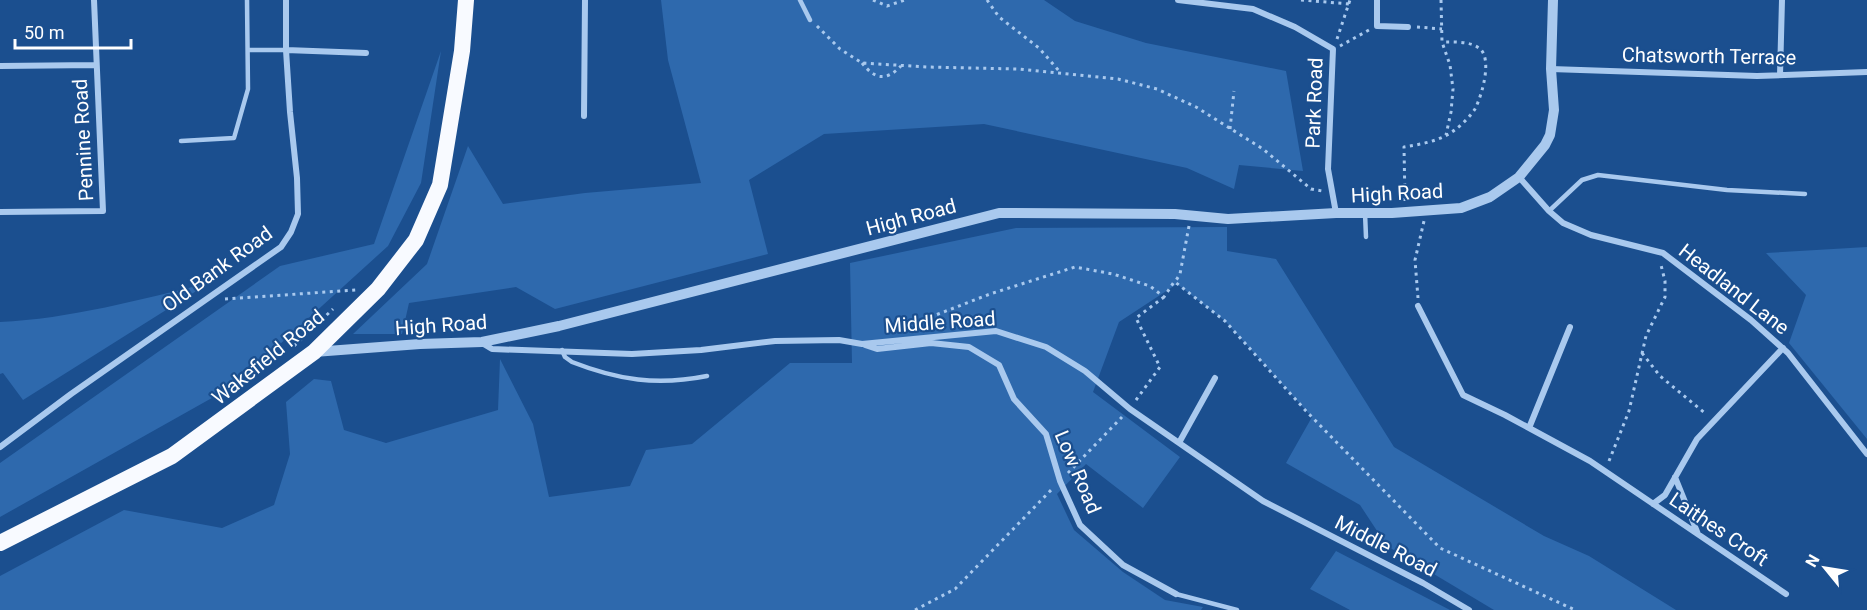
<svg xmlns="http://www.w3.org/2000/svg" width="1867" height="610" viewBox="0 0 1867 610" font-family="Roboto,sans-serif">
  <rect width="100%" height="100%" fill="#1b4f8f"/>
  <path fill="#2e69ad" d="M661,0H1044L1075,21L1146,43L1286,71L1303,171L1239,165L1234,189L1187,168L984,124L824,134L749,180L768,254L555,309L516,287L409,303L402,334H353L427,264L468,146L503,204L585,193L701,183L668,60Z
    M441,51L421,183L388,246L235,385L0,517V463L280,266L374,244Z
    M1227,227V251L1276,259L1394,447L1544,536L1589,556L1676,610H1494L1387,546L1360,505L1286,463L1312,417L1225,321L1177,284L1119,322L1093,392L1180,457L1143,508L1086,464L1057,494L1074,530L1123,572L1165,600L1203,607L1201,610H0V576L124,510L222,528L274,505L290,454L286,402L314,379L331,381L344,430L386,443L498,410L500,359L533,424L549,497L630,486L646,450L692,444L790,363H852L850,263L1016,228Z
    M1867,247V439L1789,343L1806,295L1766,253Z
    M209,283L23,400L3,373L0,374V322C69,319 142,299 209,283Z
    M1336,551L1450,610H1350L1310,589Z"/>
  <g fill="none" stroke-linecap="round" stroke-linejoin="round">
    <path stroke="#a9c9ee" stroke-width="3" stroke-dasharray="3 4.5" stroke-linecap="butt" d="M873,0L887,6L905,0
      M987,0L999,17L1039,48L1060,72
      M1301,0L1349,4
      M1441,0L1442,42L1450,65L1453,89L1451,112L1446,135
      M817,26L840,49L862,63L927,67L1018,69L1118,79L1157,89L1196,107L1263,149L1311,189L1322,191
      M1417,27L1442,29
      M1337,39L1350,0
      M1340,46L1369,30
      M862,63C875,79 885,82 901,66
      M1230,129L1234,91
      M1405,201L1404,147C1422,144 1441,141 1456,129C1463,124 1471,115 1475,109C1482,95 1493,58 1479,48C1469,41 1454,42 1442,42
      M1189,226L1180,274L1175,282L1225,321L1306,411L1440,548L1575,610
      M1418,298L1415,260L1424,221
      M225,299L356,290
      M902,328L990,294L1075,267L1113,274L1150,286L1164,297L1174,282
      M294,346L333,309
      M1642,353L1660,376L1706,414
      M1136,400L1160,367L1136,318L1164,297
      M1609,461L1629,411L1646,336L1665,297V281L1661,265
      M1068,473L1122,417
      M915,610L955,589L1053,488"/>
    <path stroke="#a9c9ee" stroke-width="4.5" d="M800,0L810,20
      M248,50H286
      M181,141L234,138L248,89L247,0
      M1549,211L1582,180L1598,175L1727,190L1805,194
      M1365,213L1366,237
      M562,350L565,357L572,362C618,380 657,386 707,376
      M1176,594L1237,610"/>
    <path stroke="#a9c9ee" stroke-width="6" d="M1178,0L1253,9L1295,27L1333,49L1328,169L1336,213
      M1377,0V26L1408,27
      M286,50L366,53
      M0,66L96,65
      M1551,69L1757,76L1867,72
      M1780,75L1782,0
      M584,116L585,0
      M1519,177L1549,211L1563,223L1591,235L1663,253L1751,320L1788,353L1867,454
      M0,212L103,211L94,0
      M1418,306L1463,395L1505,415L1590,461L1786,594
      M482,343L492,349L632,354L701,350L775,341L839,340L862,344L996,331L1046,347L1085,371L1130,409L1263,501L1423,583L1469,610
      M865,345L877,349L931,343L969,347L999,365L1014,399L1046,434L1060,481L1080,525L1123,565L1176,594
      M1529,428L1570,327
      M1180,441L1215,378
      M0,447L71,394L281,247L291,232L298,214L297,178L290,112L286,50V0
      M1675,477L1698,534
      M1653,504L1665,495L1697,439L1783,348"/>
    <path stroke="#a9c9ee" stroke-width="10" d="M314,352L420,344L482,342L559,326L999,213L1175,214L1228,219L1336,213H1392L1461,208L1490,197L1519,177L1545,145L1550,135L1554,110L1551,69L1553,0"/>
    <path stroke="#f8faff" stroke-width="16" d="M0,543L172,456L314,352L378,289L416,240L440,185L462,51L466,0"/>
  </g>
  <g text-anchor="middle" stroke-width="4.5" stroke-linejoin="round" paint-order="stroke">
    <g font-size="20" fill="#fff" stroke="#1b4f8f">
      <text transform="translate(1709 56) rotate(1)" y="7">Chatsworth Terrace</text>
      <text transform="translate(1314 103) rotate(-88)" y="7">Park Road</text>
      <text transform="translate(83 140) rotate(-93)" y="7">Pennine Road</text>
      <text transform="translate(1397 193) rotate(-3)" y="7">High Road</text>
      <text transform="translate(911 217) rotate(-15)" y="7">High Road</text>
      <text transform="translate(217 269) rotate(-36)" y="7">Old Bank Road</text>
      <text transform="translate(1734 289) rotate(38)" y="7">Headland Lane</text>
      <text transform="translate(940 322) rotate(-4)" y="7">Middle Road</text>
      <text transform="translate(441 325) rotate(-4)" y="7">High Road</text>
      <text transform="translate(268 357) rotate(-39)" y="7">Wakefield Road</text>
      <text transform="translate(1078 472) rotate(67)" y="7">Low Road</text>
      <text transform="translate(1719 529) rotate(34)" y="7">Laithes Croft</text>
      <text transform="translate(1386 546) rotate(27)" y="7">Middle Road</text>
    </g>
  </g>
  <g transform="translate(1825 568) rotate(300)" stroke="#1b4f8f" stroke-width="4.5" paint-order="stroke">
  <path d="M0-4.5L10 22L0 15L-10 22Z" fill="#ffffff"/>
  <text y="-9" font-size="16" font-weight="bold" text-anchor="middle" fill="#ffffff">N</text>
  </g>
  <path d="M15 39v9h116v-9" fill="none" stroke="#ffffff" stroke-width="3"/>
  <text x="24" y="39" font-size="18" fill="#ffffff" stroke="#1b4f8f" stroke-width="4.5" paint-order="stroke">50 m</text>
</svg>
